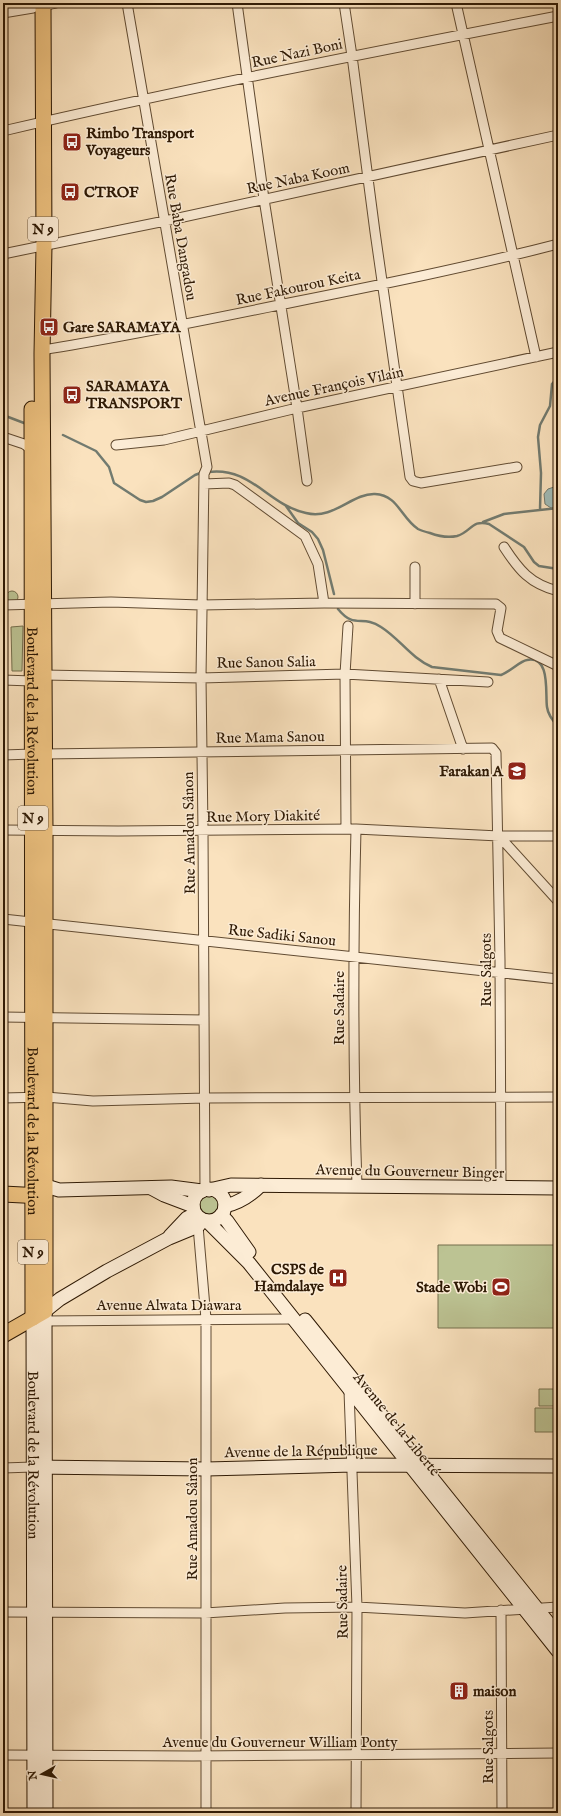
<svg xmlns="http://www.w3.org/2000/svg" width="561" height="1816" viewBox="0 0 561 1816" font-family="'IM FELL English',serif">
  <rect width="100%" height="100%" fill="#fae2be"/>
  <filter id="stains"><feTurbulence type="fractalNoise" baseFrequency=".005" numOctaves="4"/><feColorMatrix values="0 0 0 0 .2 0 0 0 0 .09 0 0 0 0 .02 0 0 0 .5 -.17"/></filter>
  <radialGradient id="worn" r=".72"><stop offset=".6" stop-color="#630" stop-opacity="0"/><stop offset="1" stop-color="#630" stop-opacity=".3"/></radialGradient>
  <path fill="#bcc393" stroke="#756e4c" d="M6 597a6 6 0 1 1 12 0a6 6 0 1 1-12 0Z
    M23,626L22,671H12L11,627Z
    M197 1206a12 12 0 1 1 24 0a12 12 0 1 1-24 0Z
    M438,1245H558V1328H438Z
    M539,1389H558V1406H539Z
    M535,1408H558V1432H535Z"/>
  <path fill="#a0bcb8" stroke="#727b70" d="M554,487L558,489V507L551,508L545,504L544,494L548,489Z"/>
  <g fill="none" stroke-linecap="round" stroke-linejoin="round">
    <path stroke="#727b70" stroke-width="2.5" d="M3,415L24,423
      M63,435L96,451L109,467L114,483L140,500L146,502L153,501L162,497L195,475L203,472
      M208,472C251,466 268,505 306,513C334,520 352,493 375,494C398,495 401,518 418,529C422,531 426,532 430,533C438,536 448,538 457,536C471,532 472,519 489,524L524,547L534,562L539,566L558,569
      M286,506L298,523L312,532L318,539L323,550L334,594
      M540,509L541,473L538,437L540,425L550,406L552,384L558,377
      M483,522L504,514L558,508
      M338,609C355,630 362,614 381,627C400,639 411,658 432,667L501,675C511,671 520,661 527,660C551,655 545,694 547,707C548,715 553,721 558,726"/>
    <defs>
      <path id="street" d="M127,3L207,467L204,474L201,678L203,831L205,1190
        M237,3L264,199L297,408L307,481
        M344,3L352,56L375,232L410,477L413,481L421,483L517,467
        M456,3L536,357
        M43,6L56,3
        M3,13L33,8
        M3,131C187,88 372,52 558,16
        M3,254L165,221L558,135
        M42,350C124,337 206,320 289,303C379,285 469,267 558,244
        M3,437L24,444L31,449
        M116,445L164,440L297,408L558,352
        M204,484L229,483L235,485L305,536L318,564L324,603
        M504,547C519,570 530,584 558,591
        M415,604V567
        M3,605L111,602L201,605L324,603L496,604L501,608L497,631L500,638L558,666
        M44,675L201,678L345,674L488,682
        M439,679L463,749
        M3,680L32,681
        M43,754L492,748L496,753L500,960L501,1188
        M3,755L33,754
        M346,829L345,674L348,626
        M356,829C353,948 353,1067 357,1186
        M3,830L118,831L356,829L499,836H558
        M499,836L558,901
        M3,919L558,979
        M3,1017L204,1020
        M3,1098L46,1097L93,1101L205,1098L558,1097
        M198,1226L206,1319V1813
        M45,1321L292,1319
        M349,1391L357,1607L356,1813
        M3,1468L33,1467
        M501,1610L502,1813
        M3,1612L205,1613L285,1608L357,1607L465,1613L558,1607
        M3,1755L193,1756L558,1753"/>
      <g id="secondary">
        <path d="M46,1186L59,1190L171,1187L202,1191"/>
        <path d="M151,1188L164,1195L193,1206"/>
        <circle cx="209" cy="1205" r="16"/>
        <path d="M209,1190L231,1185L558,1188"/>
        <path d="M225,1206C239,1203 251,1195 261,1185"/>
        <path d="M221,1215L227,1221L249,1252"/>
        <path d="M207,1221L249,1263L558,1651"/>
        <path d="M170,1236L187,1218L195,1214"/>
        <path id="s1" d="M33,1318L34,1813"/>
        <path d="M305,1320L558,1635"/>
        <path d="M33,1467L206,1469L352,1465L558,1466"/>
        <path d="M46,1813L45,1311L60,1299L107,1271L169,1238L198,1226L203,1220"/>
      </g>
      <g id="primary">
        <path id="s2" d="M32,409L33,1318"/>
        <path d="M3,1194L42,1196"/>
        <path d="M3,1335L45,1311V830L42,354L44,246L43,3"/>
      </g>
    </defs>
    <use href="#street" stroke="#614b32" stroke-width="11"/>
    <use href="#secondary" stroke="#2e1904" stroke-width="15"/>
    <use href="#primary" stroke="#2e1904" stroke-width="17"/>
    <use href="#street" stroke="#fcecd5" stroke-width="9"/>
    <use href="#secondary" stroke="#fcecd5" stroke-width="13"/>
    <use href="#primary" stroke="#edc17f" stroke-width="15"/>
  </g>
  <defs>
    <symbol id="bus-square" viewBox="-11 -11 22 22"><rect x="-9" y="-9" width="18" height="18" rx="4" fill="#8f2418" stroke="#fcecd5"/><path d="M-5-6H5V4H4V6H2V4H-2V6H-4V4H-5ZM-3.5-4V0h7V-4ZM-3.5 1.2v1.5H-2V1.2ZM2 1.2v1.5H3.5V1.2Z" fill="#fff"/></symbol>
    <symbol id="school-square" viewBox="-11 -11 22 22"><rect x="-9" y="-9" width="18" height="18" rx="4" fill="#8f2418" stroke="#fcecd5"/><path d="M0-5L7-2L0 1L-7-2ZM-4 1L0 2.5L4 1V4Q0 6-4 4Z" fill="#fff"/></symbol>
    <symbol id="hospital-square" viewBox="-11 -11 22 22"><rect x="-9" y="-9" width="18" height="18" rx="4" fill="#8f2418" stroke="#fcecd5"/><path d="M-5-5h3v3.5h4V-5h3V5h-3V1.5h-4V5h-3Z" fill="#fff"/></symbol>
    <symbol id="stadium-square" viewBox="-11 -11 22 22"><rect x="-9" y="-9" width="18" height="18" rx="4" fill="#8f2418" stroke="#fcecd5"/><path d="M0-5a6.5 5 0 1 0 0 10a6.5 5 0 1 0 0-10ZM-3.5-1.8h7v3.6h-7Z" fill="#fff"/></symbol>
    <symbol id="building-square" viewBox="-11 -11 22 22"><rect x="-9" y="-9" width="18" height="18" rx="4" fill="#8f2418" stroke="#fcecd5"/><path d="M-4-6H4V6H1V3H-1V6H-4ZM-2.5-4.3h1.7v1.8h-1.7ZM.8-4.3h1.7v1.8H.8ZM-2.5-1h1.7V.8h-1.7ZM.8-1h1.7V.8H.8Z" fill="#fff"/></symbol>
  </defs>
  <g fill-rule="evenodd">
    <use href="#bus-square" x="61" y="131" width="22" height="22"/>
    <use href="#bus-square" x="59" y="181" width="22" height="22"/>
    <use href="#bus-square" x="38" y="316" width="22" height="22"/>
    <use href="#bus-square" x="61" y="384" width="22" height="22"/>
    <use href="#school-square" x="506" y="760" width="22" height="22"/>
    <use href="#hospital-square" x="327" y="1267" width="22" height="22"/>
    <use href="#stadium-square" x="490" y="1276" width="22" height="22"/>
    <use href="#building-square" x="448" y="1680" width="22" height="22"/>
  </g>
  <g text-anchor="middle" stroke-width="3" stroke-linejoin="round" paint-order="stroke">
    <g fill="#fcecd5" stroke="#6c5843" stroke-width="1">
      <rect x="28" y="217" width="30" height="24" rx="3"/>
      <rect x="18" y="806" width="30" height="24" rx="3"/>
      <rect x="18" y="1240" width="30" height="24" rx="3"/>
    </g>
    <g font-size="14" font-weight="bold" fill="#2e1904">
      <text x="43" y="234">N 9</text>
      <text x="33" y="823">N 9</text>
      <text x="33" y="1257">N 9</text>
    </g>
    <g font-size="15" fill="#2e1904" stroke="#fcecd5">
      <text transform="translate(297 53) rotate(-12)" y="5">Rue Nazi Boni</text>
      <text transform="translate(298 178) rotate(-12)" y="5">Rue Naba Koom</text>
      <text transform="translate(181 237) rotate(80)" y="5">Rue Baba Dangadou</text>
      <text transform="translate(298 287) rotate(-12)" y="5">Rue Fakourou Keita</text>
      <text transform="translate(334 386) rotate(-12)" y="5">Avenue François Vilain</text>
      <text transform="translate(266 662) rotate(-1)" y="5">Rue Sanou Salia</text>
      <text dy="5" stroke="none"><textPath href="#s2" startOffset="302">Boulevard de la Révolution</textPath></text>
      <text transform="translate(270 737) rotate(-1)" y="5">Rue Mama Sanou</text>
      <text transform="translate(263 816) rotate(-1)" y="5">Rue Mory Diakité</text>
      <text transform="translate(189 833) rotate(-91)" y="5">Rue Amadou Sânon</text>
      <text transform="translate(282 935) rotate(6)" y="5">Rue Sadiki Sanou</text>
      <text transform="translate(486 970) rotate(-90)" y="5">Rue Salgots</text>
      <text transform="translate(339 1008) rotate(-90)" y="5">Rue Sadaire</text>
      <text dy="5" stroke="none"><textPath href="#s2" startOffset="722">Boulevard de la Révolution</textPath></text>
      <text transform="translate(410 1171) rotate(1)" y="5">Avenue du Gouverneur Binger</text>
      <text x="169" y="1310">Avenue Alwata Diawara</text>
      <text transform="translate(397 1424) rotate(51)" y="5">Avenue de la Liberté</text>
      <text transform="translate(301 1451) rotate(-1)" y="5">Avenue de la République</text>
      <text dy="5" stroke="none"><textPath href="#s1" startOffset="137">Boulevard de la Révolution</textPath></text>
      <text transform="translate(192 1519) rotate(-90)" y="5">Rue Amadou Sânon</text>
      <text transform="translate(342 1602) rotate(-91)" y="5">Rue Sadaire</text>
      <text x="280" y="1747">Avenue du Gouverneur William Ponty</text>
      <text transform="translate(488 1747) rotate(-90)" y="5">Rue Salgots</text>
    </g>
    <g font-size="15" font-weight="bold" fill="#2e1904" stroke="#fcecd5" text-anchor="start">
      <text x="86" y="138">Rimbo Transport<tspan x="86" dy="17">Voyageurs</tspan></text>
      <text x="84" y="197">CTROF</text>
      <text x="63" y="332">Gare SARAMAYA</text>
      <text x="86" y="391">SARAMAYA<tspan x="86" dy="17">TRANSPORT</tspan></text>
      <text x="503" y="776" text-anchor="end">Farakan A</text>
      <text x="324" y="1274" text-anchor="end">CSPS de<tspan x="324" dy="17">Hamdalaye</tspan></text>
      <text x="487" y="1292" text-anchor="end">Stade Wobi</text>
      <text x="473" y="1696">maison</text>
    </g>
  </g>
  <rect width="561" height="1816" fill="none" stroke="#fae2be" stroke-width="16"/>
  <rect x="4" y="4" width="553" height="1808" fill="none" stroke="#2e1904" stroke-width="2"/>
  <rect x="8" y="8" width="545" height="1800" fill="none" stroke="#2e1904"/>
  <g transform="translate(42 1774) rotate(262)" stroke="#fcecd5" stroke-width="3" paint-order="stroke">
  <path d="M0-3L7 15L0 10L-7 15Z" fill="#2e1904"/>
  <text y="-6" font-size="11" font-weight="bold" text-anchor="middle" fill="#2e1904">N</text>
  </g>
  <rect width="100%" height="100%" filter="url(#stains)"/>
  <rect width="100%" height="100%" fill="url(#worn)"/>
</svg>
